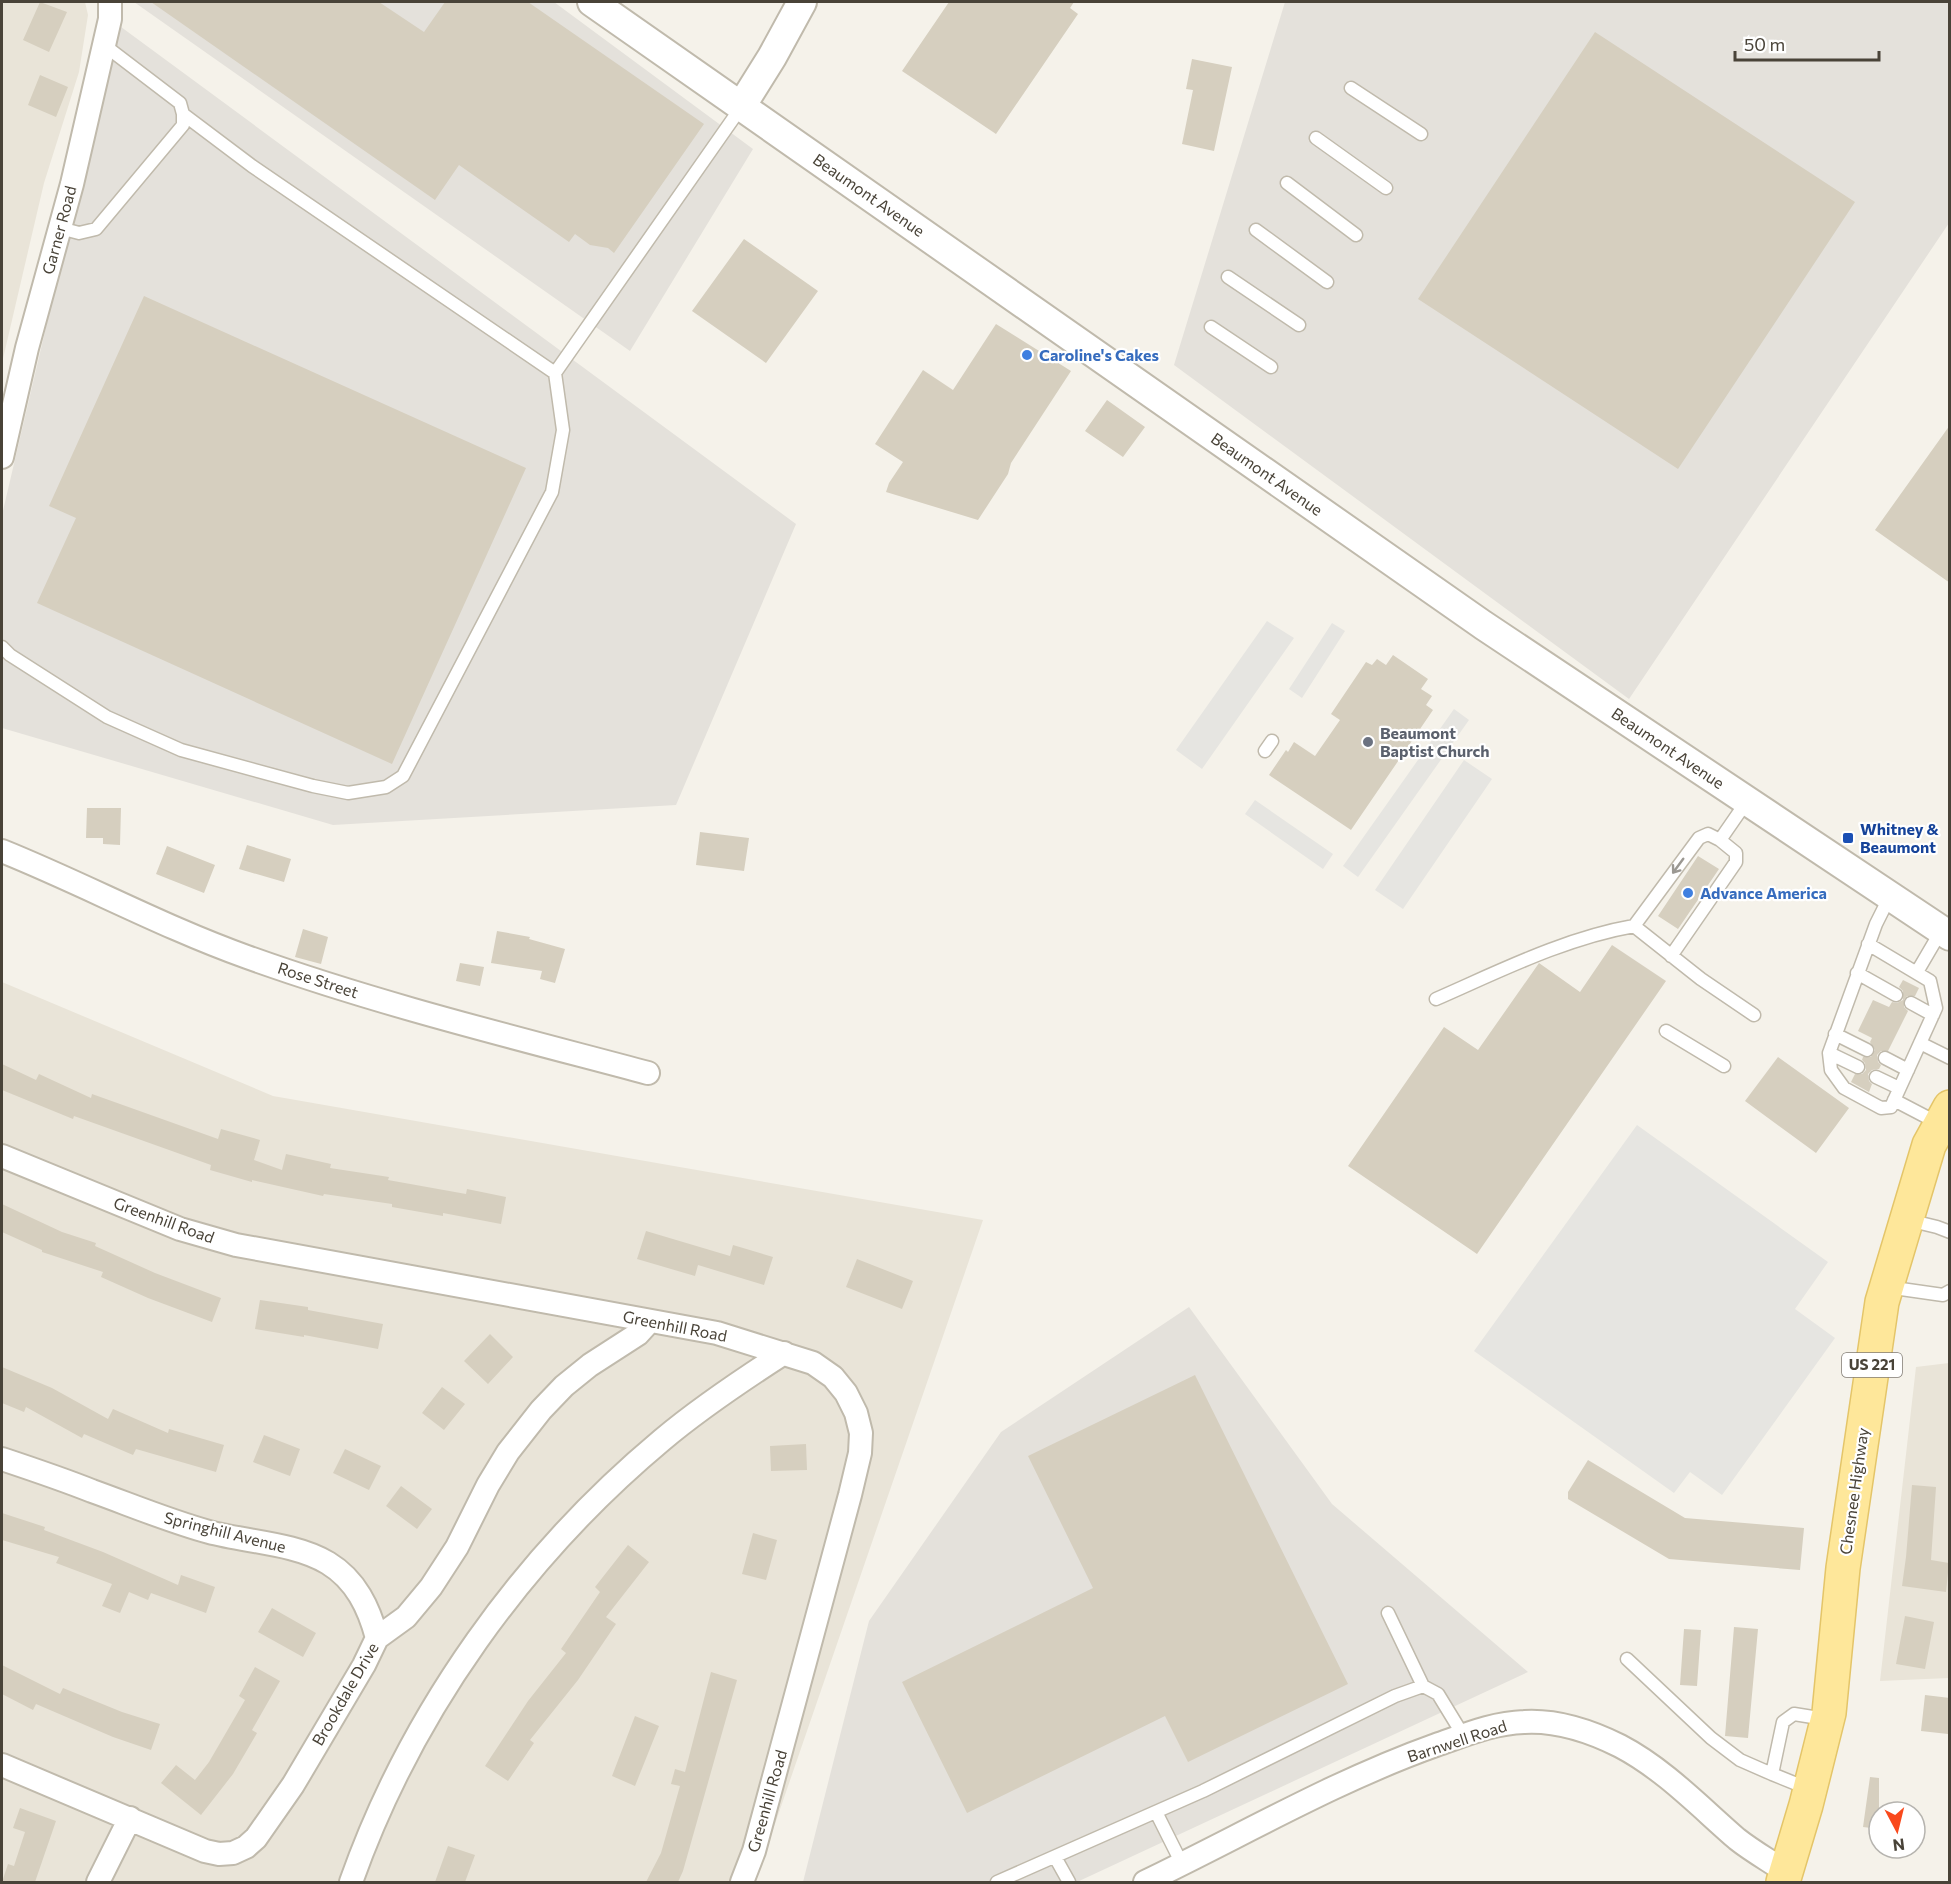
<svg xmlns="http://www.w3.org/2000/svg" width="1951" height="1884" viewBox="0 0 1951 1884" font-family="Commissioner,sans-serif">
  <rect width="100%" height="100%" fill="#f5f2ea"/>
  <path fill="#e9e4d8" d="M2,2H85L88,15L79,72L44,183L2,363Z
    M2,982L273,1096L983,1220L755,1882H2Z
    M1949,1363V1678L1880,1681L1916,1367Z"/>
  <path fill="#e4e1db" d="M134,2H554L753,149L630,351Z
    M1285,2H1949V223L1629,699L1174,365Z
    M117,24L796,524L676,805L333,825L2,728V515Z
    M1189,1307L1332,1504L1528,1672L1077,1882H803L869,1621L1001,1432Z"/>
  <path fill="#e6e5e1" d="M1267,621L1294,638L1202,769L1176,750Z
    M1332,623L1345,631L1302,698L1289,689Z
    M1454,709L1469,720L1358,877L1343,866Z
    M1464,760L1492,779L1403,909L1375,890Z
    M1255,800L1333,854L1323,869L1245,814Z
    M1637,1125L1828,1262L1795,1309L1835,1338L1722,1495L1690,1472L1674,1493L1474,1351Z"/>
  <path fill="#d6cfbf" d="M40,2L67,12L49,52L23,40Z
    M151,2H379L424,32L445,2H528L704,124L614,253L608,248L590,245L575,234L569,242L459,165L435,200Z
    M949,2H1074L1070,8L1078,14L996,134L902,71Z
    M1595,32L1855,202L1678,469L1418,299Z
    M1192,59L1232,67L1214,151L1182,144L1193,90L1186,89Z
    M40,75L68,87L56,117L28,105Z
    M744,239L818,291L766,363L692,311Z
    M144,296L526,468L392,764L37,603L76,518L49,506Z
    M996,324L1071,371L1011,463L1008,474L978,520L886,492L889,483L903,462L875,444L923,370L953,390Z
    M1107,400L1145,427L1123,457L1085,431Z
    M1950,425V583L1875,530Z
    M1393,655L1428,679L1421,689L1432,696L1426,705L1433,710L1351,830L1269,775L1286,750L1288,752L1294,742L1315,756L1340,720L1331,714L1366,662L1372,665L1377,659L1386,665Z
    M87,808H121L120,845L103,844V838H86Z
    M700,832L749,838L744,871L696,865Z
    M247,845L291,859L284,882L239,869Z
    M167,846L215,865L204,893L156,874Z
    M1698,856L1719,869L1678,929L1658,916Z
    M303,929L328,937L321,964L295,957Z
    M497,931L530,937L529,939L565,949L555,983L540,979L542,971L491,963Z
    M1612,945L1666,981L1477,1254L1348,1166L1444,1027L1478,1050L1539,963L1580,992Z
    M460,963L484,967L480,986L456,981Z
    M1903,980L1919,988L1915,996H1907L1904,1000V1007L1908,1011L1888,1051H1881L1877,1055L1878,1062L1881,1065L1879,1069L1872,1070L1868,1074L1869,1081L1872,1084L1869,1092L1851,1082L1855,1074H1862L1866,1070L1865,1063L1862,1060L1863,1057H1871L1875,1050L1870,1042L1872,1038L1858,1031L1873,1000L1889,1007L1892,1002L1897,1003L1903,1000V991L1899,987Z
    M1778,1057L1849,1108L1816,1153L1745,1101Z
    M2,1064L36,1080L39,1074L91,1098L92,1094L218,1139L221,1129L260,1140L254,1160L282,1170L286,1154L331,1164L330,1168L389,1177L388,1180L466,1194L467,1189L506,1197L501,1224L443,1213V1216L392,1207V1204L324,1194L323,1196L252,1180V1182L210,1170L211,1165L74,1116L73,1119L2,1090Z
    M2,1204L62,1232L96,1243L95,1246L155,1273L221,1298L212,1322L148,1298L101,1277L103,1272L42,1252V1250L2,1232Z
    M646,1231L730,1256L733,1245L773,1257L764,1285L698,1265L695,1276L637,1259Z
    M857,1259L913,1281L902,1309L846,1287Z
    M260,1300L308,1307V1310L383,1324L378,1349L304,1335V1337L255,1329Z
    M490,1334L513,1357L488,1384L464,1361Z
    M2,1367L52,1388L108,1419L113,1409L168,1433L169,1429L224,1445L216,1472L136,1449L133,1455L84,1434L82,1438L26,1407L24,1412L2,1403Z
    M1195,1375L1348,1684L1188,1762L1165,1716L967,1813L902,1682L1093,1588L1028,1456Z
    M442,1387L465,1404L444,1430L422,1413Z
    M264,1435L300,1449L290,1476L253,1462Z
    M806,1444L807,1470L771,1471L770,1446Z
    M345,1449L381,1466L369,1490L333,1473Z
    M1588,1460L1685,1518L1804,1528L1800,1570L1669,1559L1568,1499V1492Z
    M1912,1485L1936,1487L1931,1560L1949,1563L1946,1592L1902,1586L1906,1557Z
    M401,1486L432,1509L417,1529L386,1506Z
    M2,1513L45,1527L44,1530L103,1552L178,1585L181,1575L215,1587L206,1613L151,1593L148,1600L129,1592L120,1613L102,1606L112,1584L56,1563L59,1557L2,1540Z
    M753,1533L777,1540L766,1580L742,1574Z
    M628,1545L649,1562L606,1617L616,1624L578,1680L530,1740L534,1743L508,1781L485,1766L528,1701L566,1653L561,1649L600,1592L595,1587Z
    M272,1608L316,1633L303,1657L258,1632Z
    M1905,1616L1934,1622L1925,1669L1896,1664Z
    M1734,1627L1758,1629L1748,1738L1725,1736Z
    M1684,1629L1701,1630L1697,1686L1680,1685Z
    M2,1665L60,1694L63,1688L122,1712L160,1724L151,1750L113,1737L36,1704L33,1710L2,1694Z
    M255,1667L280,1681L252,1730L257,1733L233,1774L201,1815L161,1783L176,1765L195,1780L209,1762L245,1700L239,1696Z
    M711,1672L737,1680L683,1871L678,1882H646L661,1853L680,1786L671,1784L675,1769L685,1772Z
    M1925,1695L1950,1698L1948,1734L1921,1731Z
    M635,1716L659,1726L635,1786L612,1776Z
    M1870,1777L1879,1778V1829L1863,1827Z
    M20,1808L56,1821L35,1882H2L8,1864L14,1866L25,1832L13,1828Z
    M448,1846L475,1855L465,1882H435Z"/>
  <g fill="none" stroke-linecap="round" stroke-linejoin="round">
    <defs>
      <path id="service" d="M1351,88L1421,134
        M183,114L252,166L555,373L742,106
        M1316,138L1386,188
        M1287,183L1356,235
        M60,228L79,233L96,229L183,125V114L180,103L104,45
        M1256,230L1327,282
        M1228,277L1299,325
        M1211,327L1271,367
        M2,647L10,655L107,717L181,750L313,786L348,793L386,787L403,776L552,492L563,430L555,373
        M1265,751L1272,741
        M1720,840L1747,801
        M1634,926L1701,979L1754,1015
        M1868,944L1930,981L1936,1008L1891,1107L1881,1108L1844,1088L1831,1070L1829,1053L1876,924L1890,896
        M1917,972L1941,931
        M1857,973L1896,995
        M1436,999C1500,971 1565,938 1634,926L1699,838L1708,834L1720,840L1736,853V862L1671,956
        M1911,1003L1933,1015
        M1666,1031L1724,1066
        M1835,1034L1867,1050
        M1920,1043L1950,1058
        M1829,1053L1858,1067
        M1885,1058L1908,1070
        M1876,1077L1899,1088
        M1894,1100L1938,1123
        M1908,1220L1937,1227L1950,1232
        M1887,1287L1943,1295L1950,1291
        M1388,1613L1423,1686
        M1627,1659L1711,1738L1740,1760L1772,1774
        M1809,1789L1772,1774L1783,1722L1794,1714L1825,1719
        M1156,1812L1182,1864
        M1055,1857L1069,1882
        M997,1882L1203,1791L1395,1696L1423,1686L1438,1694L1463,1735"/>
      <path id="minor" d="M2,457L27,348L72,184L110,19V2
        M2,851C84,884 163,927 247,957C378,1004 513,1037 648,1073
        M2,1156L180,1229L236,1245L717,1333L813,1363L833,1377L846,1393L856,1413L861,1433L860,1453L850,1495L754,1851L742,1882
        M2,1459C32,1469 62,1479 92,1491C131,1505 169,1521 209,1532C246,1542 295,1543 328,1563C356,1580 369,1608 377,1638
        M2,1765L205,1851L219,1854L233,1853L246,1847L256,1838L293,1785L364,1665L377,1638L406,1617L431,1587L457,1547L488,1485L508,1452L541,1410L564,1386L590,1365L638,1334L649,1322
        M98,1882L130,1818
        M351,1882C411,1712 523,1556 662,1440C700,1408 742,1380 784,1353
        M1145,1882C1241,1836 1335,1781 1436,1745C1465,1735 1493,1723 1524,1722C1557,1720 1590,1731 1620,1746C1664,1769 1700,1807 1737,1839C1752,1851 1770,1861 1786,1872"/>
      <path id="tertiary" d="M592,2L1483,625L1950,936
        M742,105L772,57L802,2"/>
      <path id="primary" d="M1783,1882L1806,1805L1829,1713L1843,1568L1882,1302L1929,1145L1950,1107"/>
    </defs>
    <use href="#service" stroke="#c0baac" stroke-width="15"/>
    <use href="#minor" stroke="#c0baac" stroke-width="26"/>
    <use href="#tertiary" stroke="#c0baac" stroke-width="32"/>
    <use href="#primary" stroke="#e4c569" stroke-width="36"/>
    <use href="#service" stroke="#fff" stroke-width="12"/>
    <use href="#minor" stroke="#fff" stroke-width="22"/>
    <use href="#tertiary" stroke="#fff" stroke-width="28"/>
    <use href="#primary" stroke="#fee79a" stroke-width="33"/>
  </g>
  <defs><path id="oneway-shaft" d="M-6 0H5M1.5-3L5.5 0L1.5 3" fill="none" stroke-width="1.6" stroke-linecap="round" stroke-linejoin="round" transform="scale(1.5)"/></defs>
  <use stroke="#9b9892" href="#oneway-shaft" transform="translate(1678 866) rotate(126)"/>
  <g fill="#3f7fe0" stroke="#fff" stroke-width="2">
    <circle cx="1027" cy="355" r="6"/>
    <circle cx="1688" cy="893" r="6"/>
  </g>
  <circle fill="#6b7280" stroke="#fff" stroke-width="2" cx="1368" cy="742" r="6"/>
  <rect fill="#1a4fb4" stroke="#fff" stroke-width="2" x="1842" y="832" width="12" height="12" rx="3"/>
  <g text-anchor="middle" stroke-width="4.5" stroke-linejoin="round" paint-order="stroke">
    <rect fill="#fff" stroke="#807b74" stroke-width="1.5" x="1842" y="1353" width="60" height="24" rx="4.5"/>
    <g font-size="15" font-weight="bold" fill="#494338">
      <text x="1872" y="1370">US 221</text>
    </g>
    <g font-size="16" fill="#494338" stroke="#fff">
      <text transform="translate(869 195) rotate(35)" y="6">Beaumont Avenue</text>
      <text transform="translate(59 230) rotate(-75)" y="6">Garner Road</text>
      <text transform="translate(1267 474) rotate(35)" y="6">Beaumont Avenue</text>
      <text transform="translate(1668 748) rotate(34)" y="6">Beaumont Avenue</text>
      <text transform="translate(318 980) rotate(18)" y="6">Rose Street</text>
      <text transform="translate(164 1220) rotate(20)" y="6">Greenhill Road</text>
      <text transform="translate(675 1326) rotate(11)" y="6">Greenhill Road</text>
      <text transform="translate(1854 1491) rotate(-82)" y="6">Chesnee Highway</text>
      <text transform="translate(225 1532) rotate(14)" y="6">Springhill Avenue</text>
      <text transform="translate(345 1694) rotate(-60)" y="6">Brookdale Drive</text>
      <text transform="translate(1457 1741) rotate(-18)" y="6">Barnwell Road</text>
      <text transform="translate(767 1801) rotate(-74)" y="6">Greenhill Road</text>
    </g>
    <g font-size="16" font-weight="bold" fill="#366cbe" stroke="#fff" text-anchor="start">
      <text x="1039" y="361">Caroline's Cakes</text>
      <text x="1700" y="899">Advance America</text>
    </g>
    <g font-size="16" font-weight="bold" fill="#5b616d" stroke="#fff" text-anchor="start">
      <text x="1380" y="739">Beaumont<tspan x="1380" dy="18">Baptist Church</tspan></text>
    </g>
    <g font-size="16" font-weight="bold" fill="#164399" stroke="#fff" text-anchor="start">
      <text x="1860" y="835">Whitney &amp;<tspan x="1860" dy="18">Beaumont</tspan></text>
    </g>
  </g>
  <rect width="1951" height="1884" fill="none" stroke="#494338" stroke-width="6"/>
  <g transform="translate(1897 1830) rotate(173)"><circle r="28" fill="#ffffff" stroke="#b6b4af" stroke-width="1.5"/>
  <path d="M0-4.5L10 22L0 15L-10 22Z" fill="#f9491c"/>
  <text y="-9" font-size="16" font-weight="bold" text-anchor="middle" fill="#494338">N</text>
  </g>
  <path d="M1735 51v9h144v-9" fill="none" stroke="#494338" stroke-width="3"/>
  <text x="1744" y="51" font-size="18" fill="#494338" stroke="#ffffff" stroke-width="4.5" paint-order="stroke">50 m</text>
</svg>
